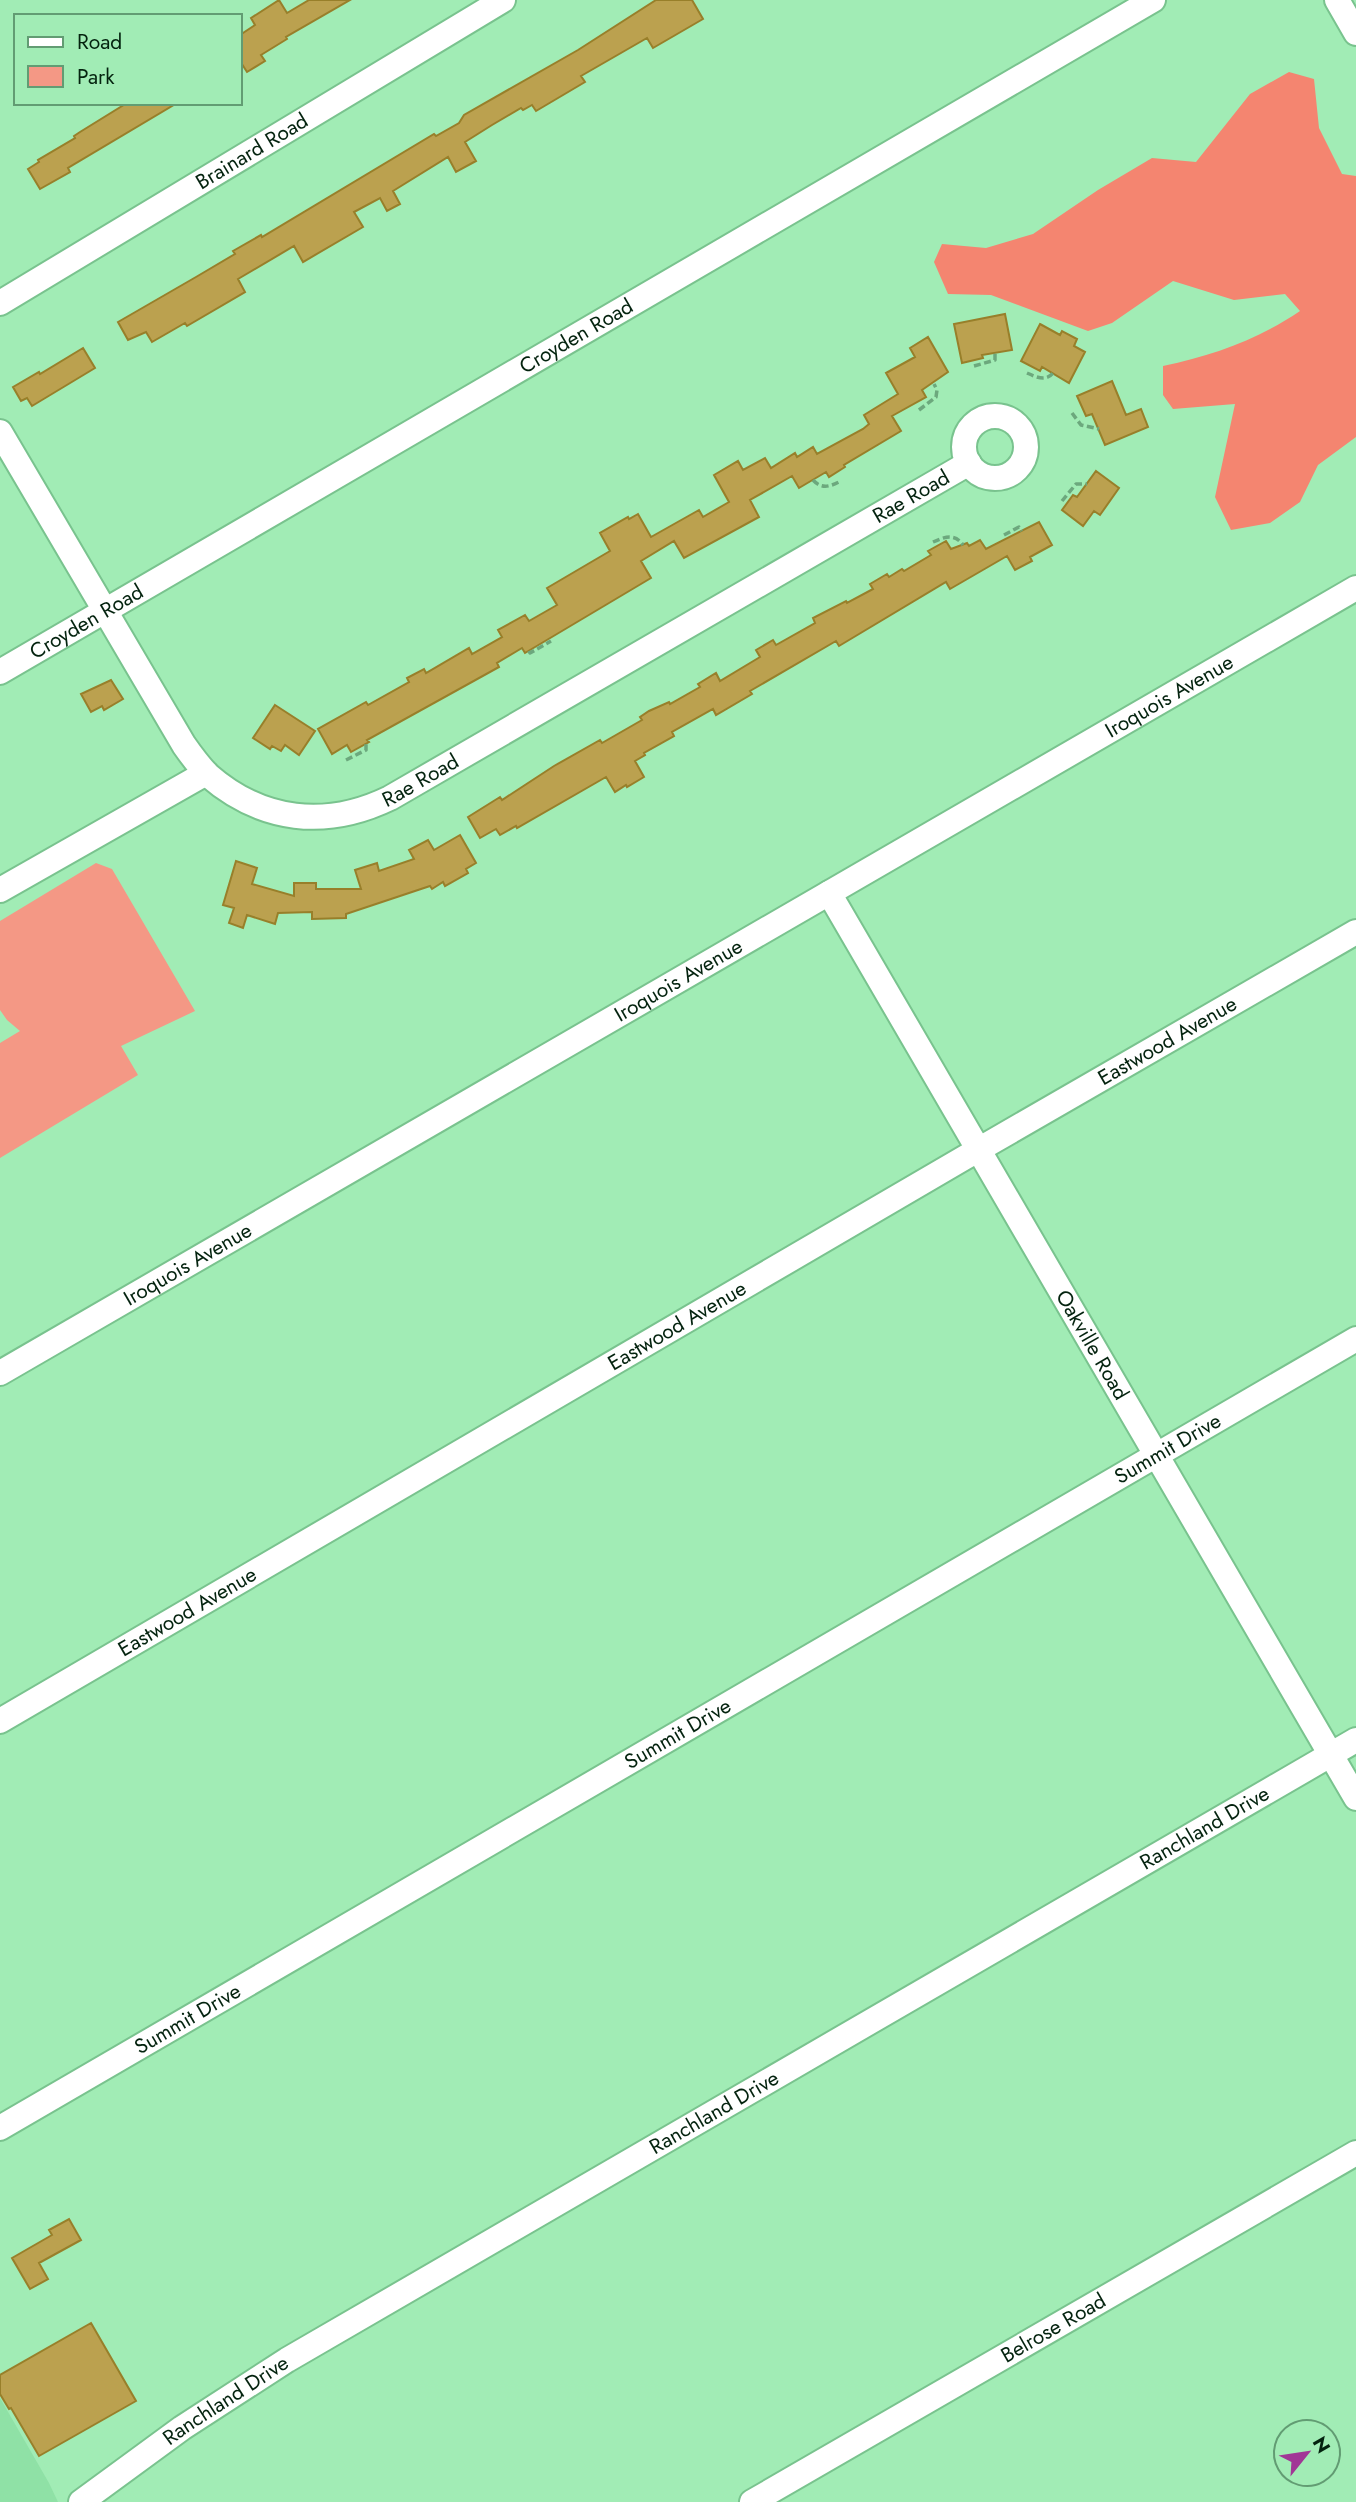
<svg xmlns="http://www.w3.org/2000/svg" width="1356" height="2502" viewBox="0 0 1356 2502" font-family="Jost,sans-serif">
  <rect width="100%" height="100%" fill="#a1ecb5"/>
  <path fill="#8fe1a6" d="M0,2398L49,2483L58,2502H0Z"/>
  <path fill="#f49885" d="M96,863L112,869L195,1011L121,1046L138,1075L0,1158V1043L20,1031L7,1020L0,1010V921Z"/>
  <path fill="#f48570" d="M1289,72L1314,79L1319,128L1342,174L1356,176V437L1318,465L1300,502L1270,523L1231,530L1215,497L1235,404L1173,409L1163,395V366C1214,355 1257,340 1300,311L1285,294L1234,300L1173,281L1112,323L1088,331L991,295L948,294L934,262L942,244L986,248L1033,234L1098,190L1152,158L1196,162L1250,94Z"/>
  <path fill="#bba14f" stroke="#987f2a" stroke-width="2" d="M279,0L287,13L309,0H350L286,37L287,39L261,55L265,61L247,72L240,61V35L255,25L251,18Z
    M656,0H692L703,19L653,48L647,38L581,76L585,82L536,111L532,105L523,110L521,108L492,125L465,142L476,161L456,172L448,157L393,191L400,204L387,211L380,198L354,212L363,227L303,262L294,246L238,279L245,292L187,326L185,323L152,342L146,332L128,340L118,322L196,277L235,254L233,251L261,235L262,237L434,134L436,136L459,123L464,115L578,50Z
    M127,103H177L68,168L70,172L40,189L28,169L39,162L38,160L75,138L74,136L80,132Z
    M1005,314L1012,350L982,355L983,358L962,363L954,324Z
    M1040,324L1060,335L1062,331L1077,339L1074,346L1085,352L1069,383L1042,367L1040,371L1021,361Z
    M928,337L948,372L922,390L926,397L892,416L901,431L844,465L845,467L829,477L826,472L799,488L792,476L750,500L759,517L684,558L674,541L641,561L651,578L525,653L522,648L497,663L499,667L367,740L369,742L351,752L347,745L332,754L318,729L366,702L368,705L409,682L407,678L424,669L426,673L469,648L472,654L502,637L498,630L525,615L529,621L557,605L547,588L610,551L600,533L628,517L629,519L638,514L651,537L699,510L703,517L729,502L714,475L738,461L743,470L765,458L771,468L795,453L797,457L813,447L817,454L863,429L869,424L864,415L898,394L886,373L915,357L910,348Z
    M83,348L95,368L32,406L27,398L21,401L13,387L39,372L40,374Z
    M1112,381L1126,415L1141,409L1148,427L1105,445L1092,414L1086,416L1077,396Z
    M1096,471L1119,488L1100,515L1094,511L1083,526L1062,510L1073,495L1077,497Z
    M1039,522L1052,545L1030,557L1032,561L1015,570L1007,556L950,589L946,582L839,646L836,641L750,691L752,694L716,715L713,709L672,732L674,736L644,753L645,755L635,761L644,777L627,787L626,785L615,792L606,777L517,828L516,826L500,835L496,829L480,838L468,817L500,797L502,800L554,766L600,740L602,743L642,720L640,717L649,711L669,702L670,704L700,687L698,684L716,673L720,681L760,657L756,650L773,640L776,645L815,623L813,618L846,601L847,603L873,589L870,584L887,574L889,577L902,569L904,571L931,555L928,551L946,541L951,549L967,543L969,546L980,540L986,549Z
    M111,680L123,699L104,710L102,706L91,712L81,694Z
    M275,705L315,731L299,755L285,745L281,751L272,746L270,749L253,738Z
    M460,835L476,863L466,869L468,873L445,886L443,882L432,889L430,886L346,914V918L312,919V912L278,913L275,924L247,915L243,928L229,923L234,908L223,905L236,861L257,868L252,884L294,896V883H316V889H361L355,870L377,863L379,871L414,859L409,850L428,840L434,850Z
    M69,2219L81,2240L39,2263L48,2279L30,2289L12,2258L52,2235L49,2230Z
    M91,2323L136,2401L39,2456L11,2408L9,2409L0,2394V2375Z"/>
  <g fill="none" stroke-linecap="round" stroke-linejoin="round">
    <defs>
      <g id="minor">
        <path d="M1337,0L1356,33"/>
        <path id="s1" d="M0,303L503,0"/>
        <circle cx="995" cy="447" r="31"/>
        <path id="s2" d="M0,432L184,745C191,755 199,766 208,775C262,822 326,829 390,798L969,463"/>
        <path id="s3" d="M0,672L1153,0"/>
        <path d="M0,890L206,773"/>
        <path id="s4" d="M829,893L1356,1798"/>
        <path id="s5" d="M0,1373L1356,588"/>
        <path id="s6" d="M0,1721L964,1158L1356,932"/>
        <path id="s7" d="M0,2128L1356,1339"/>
        <path id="s8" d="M81,2502L182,2428L287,2360L1356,1740"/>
        <path id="s9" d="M752,2502L1356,2153"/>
      </g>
    </defs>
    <use href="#minor" stroke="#79c38e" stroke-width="28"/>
    <path stroke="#6ca87d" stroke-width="3.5" stroke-dasharray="7 3.5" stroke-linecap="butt" d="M974,366L995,360V353
      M1027,373C1036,377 1046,382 1053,373
      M919,410L936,397L937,390L934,384
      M1072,413L1081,425L1099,429
      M813,480C822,490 831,486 841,481
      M1062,501L1076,484H1087
      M1004,535L1019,527L1022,531
      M933,542C944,537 955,533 963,545
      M529,651L530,653L551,641
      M346,760L366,750V744"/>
    <use href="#minor" stroke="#fff" stroke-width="24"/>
  </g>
  <g text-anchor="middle" stroke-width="7" stroke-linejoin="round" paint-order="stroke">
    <g font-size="21" fill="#04230f" stroke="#a1ecb5">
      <text dy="7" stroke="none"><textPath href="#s1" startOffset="294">Brainard Road</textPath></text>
      <text dy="7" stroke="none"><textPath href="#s3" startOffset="667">Croyden Road</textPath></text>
      <text dy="7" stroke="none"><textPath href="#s2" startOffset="1199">Rae Road</textPath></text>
      <text dy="7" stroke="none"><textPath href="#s3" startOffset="100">Croyden Road</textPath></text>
      <text dy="7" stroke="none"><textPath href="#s5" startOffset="1351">Iroquois Avenue</textPath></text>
      <text dy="7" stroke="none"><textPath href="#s2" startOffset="632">Rae Road</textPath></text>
      <text dy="7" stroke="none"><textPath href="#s5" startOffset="784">Iroquois Avenue</textPath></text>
      <text dy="7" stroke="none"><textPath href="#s6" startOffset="1351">Eastwood Avenue</textPath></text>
      <text dy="7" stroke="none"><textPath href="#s5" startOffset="217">Iroquois Avenue</textPath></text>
      <text dy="7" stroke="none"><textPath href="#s6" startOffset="784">Eastwood Avenue</textPath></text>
      <text dy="7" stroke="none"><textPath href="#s4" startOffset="523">Oakville Road</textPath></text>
      <text dy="7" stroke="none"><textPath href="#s7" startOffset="1351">Summit Drive</textPath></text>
      <text dy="7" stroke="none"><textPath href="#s6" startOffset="217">Eastwood Avenue</textPath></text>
      <text dy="7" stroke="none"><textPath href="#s7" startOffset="784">Summit Drive</textPath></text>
      <text dy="7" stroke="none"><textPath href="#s8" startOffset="1311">Ranchland Drive</textPath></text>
      <text dy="7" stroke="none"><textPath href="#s7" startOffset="217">Summit Drive</textPath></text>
      <text dy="7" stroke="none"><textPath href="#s8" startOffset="744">Ranchland Drive</textPath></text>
      <text dy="7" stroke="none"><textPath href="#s9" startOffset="348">Belrose Road</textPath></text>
      <text dy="7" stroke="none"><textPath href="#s8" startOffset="177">Ranchland Drive</textPath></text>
    </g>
  </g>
  <rect x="14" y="14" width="228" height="91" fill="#a1ecb5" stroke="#629c73" stroke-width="2"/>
  <rect x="28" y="37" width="35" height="10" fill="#ffffff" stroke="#629c73" stroke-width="2"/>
  <text x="77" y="49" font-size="21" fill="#04230f">Road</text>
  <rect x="28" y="66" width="35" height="21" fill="#f49885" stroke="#629c73" stroke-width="2"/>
  <text x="77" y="84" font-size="21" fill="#04230f">Park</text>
  <g transform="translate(1307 2453) rotate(60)"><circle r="33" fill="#a1ecb5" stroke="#629c73" stroke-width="2"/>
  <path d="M0-5L12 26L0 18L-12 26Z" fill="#a13696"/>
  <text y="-10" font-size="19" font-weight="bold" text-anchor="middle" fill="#04230f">N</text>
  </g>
</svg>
